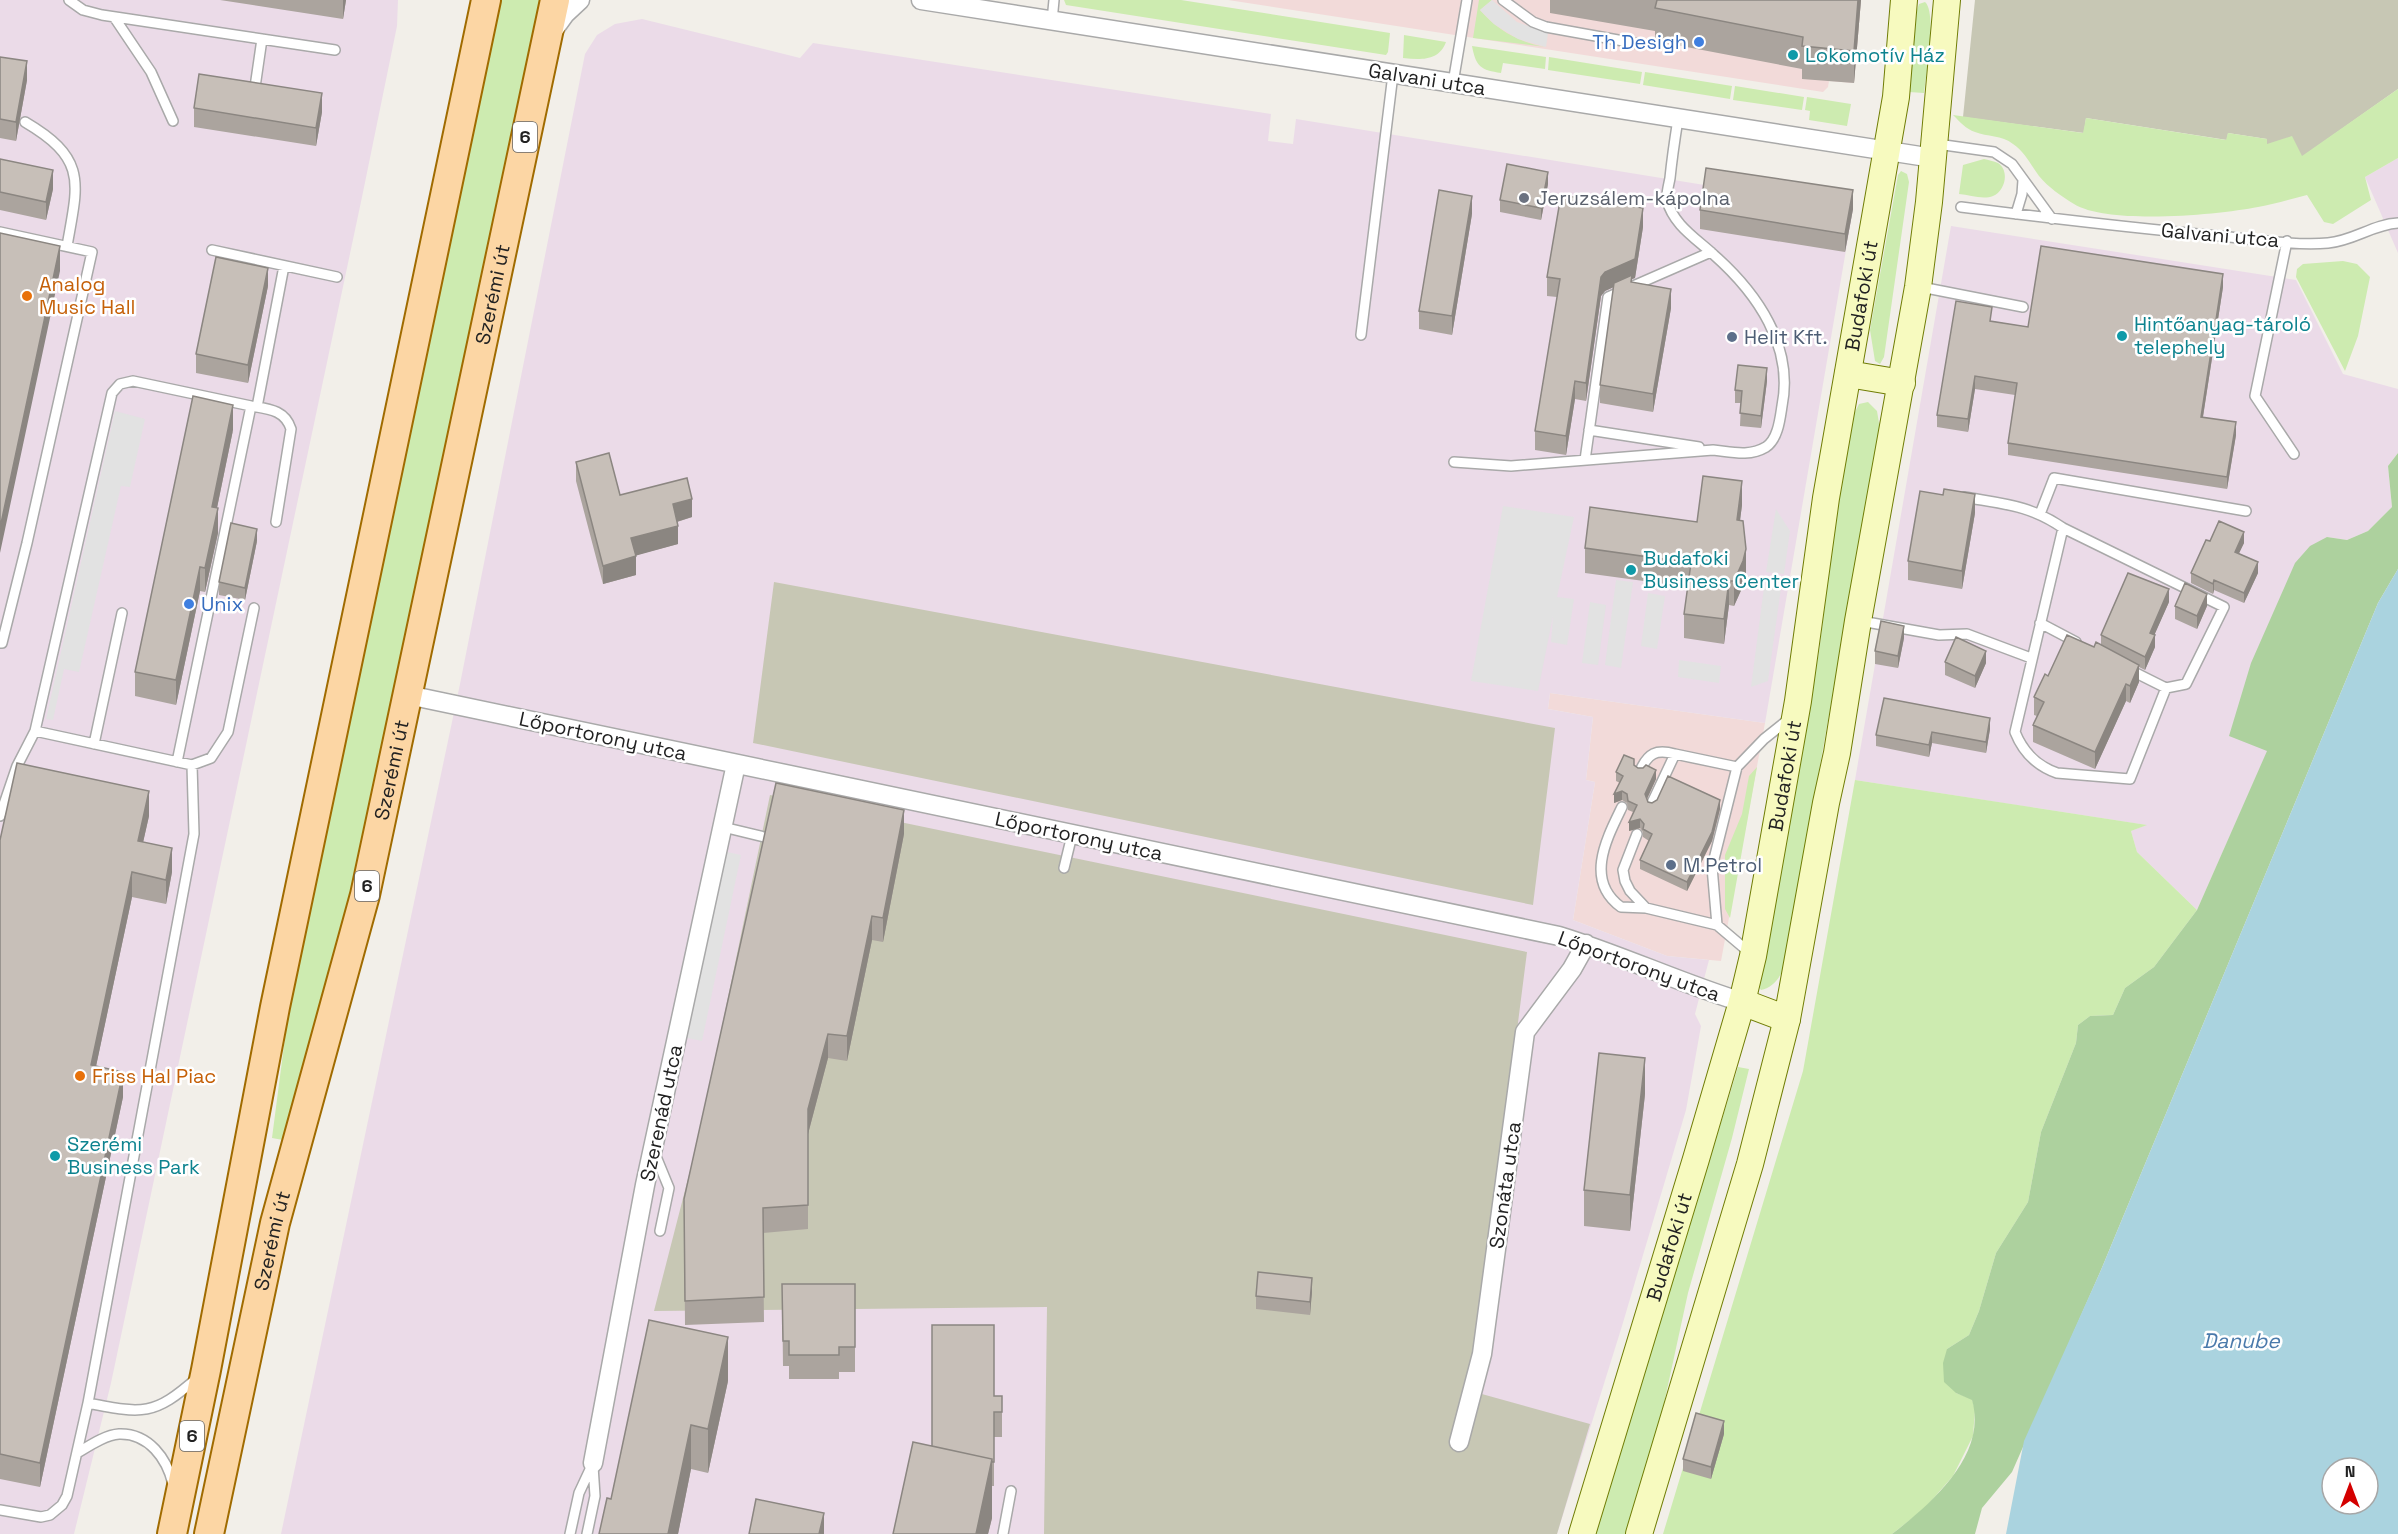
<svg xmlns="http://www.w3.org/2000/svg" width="2398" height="1534" viewBox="0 0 2398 1534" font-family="'Space Grotesk',sans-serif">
  <rect width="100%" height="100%" fill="#f2efe9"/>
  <path fill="#f2dad9" d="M1228,0H1861L1854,83L1829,81L1828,87L1823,92Z
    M1550,693L1765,723L1721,961L1667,956L1573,920L1595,782L1586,780L1593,717L1548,709Z"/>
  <path fill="#ebdbe8" d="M0,0H398L397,26L362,197L111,1383L74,1534H0Z
    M642,19L800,58L813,43L1271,114L1268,141L1293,144L1296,119L1853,209L1765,723L1550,693L1548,709L1593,717L1586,780L1595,782L1573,920L1667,956L1709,960L1695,1014L1701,1026L1686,1110L1622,1326L1557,1534H281L460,684L585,54L597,35L615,24Z
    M2398,158V253L2365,177Z
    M1951,226L2296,280L2343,374L2398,389V453L2388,466L2392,507L2368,531L2347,540L2327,537L2268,750L2197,910L2137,852L2131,831L2146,825L1855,780Z"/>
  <path fill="#c7c7b4" d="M1975,0H2398V89L2302,157L2267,144V139L2228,133L2227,140L2086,118L2084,133L1963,117Z
    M774,582L1555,728L1533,905L753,743Z
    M770,795L1527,952L1471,1391L1590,1424L1557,1534H1044L1047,1307L654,1311L700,1132Z"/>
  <path fill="#cdebb0" d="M501,0H541L352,898L283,1140L272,1138L289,1007L496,13Z
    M1064,0H1181L1390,33L1388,52L1386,55L1066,5Z
    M1479,0H1492L1480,10C1497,30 1520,43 1546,47L1473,38Z
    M1925,2C1937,12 1926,75 1924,93L1909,92L1917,10L1919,4Z
    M1404,35L1446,42C1439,61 1421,60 1403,58Z
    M1472,46L1546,57L1545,69L1503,63L1501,73C1481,70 1476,67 1472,46Z
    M1549,57L1642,72L1640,84L1548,70Z
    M1645,72L1732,86L1730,99L1643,85Z
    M1735,86L1804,97L1802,110L1733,100Z
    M2398,89V158L2365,177L2371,200L2333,224L2324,222L2307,195C2291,199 2275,204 2258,207C2218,215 2108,225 2074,204C2061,196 2048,187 2039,176C2030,164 2025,152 2013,144C2002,135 1987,137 1975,132C1966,129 1960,122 1953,115L2083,133L2086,118L2226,140L2228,133L2267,139V144L2292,136L2302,156Z
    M1807,97L1851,104L1847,126L1809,120L1810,111L1805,110Z
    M1984,159C1988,160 1994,161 1998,163C2010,171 2005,191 1993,196C1983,200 1970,195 1959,194L1963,165Z
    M1901,171L1907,174L1909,182L1884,357L1880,364L1875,361L1870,330L1898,175Z
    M2343,261L2357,264L2370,277L2358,336L2345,371L2296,277L2297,269L2303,264Z
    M1868,402L1877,411L1880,429L1784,967C1780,978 1772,988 1761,990L1759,987L1819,652L1835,523L1854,414L1859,404Z
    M1757,767L1730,918L1725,909V855L1742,814L1749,776Z
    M1855,780L2147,825L2131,831L2137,852L2197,910L2154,967L2125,988L2113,1015L2090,1016L2078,1025L2076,1043L2041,1132L2028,1202L1996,1253L1979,1311L1969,1335L1947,1349L1956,1393L1972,1399L1975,1410L1973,1436L1953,1476L1924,1509L1892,1534H1663L1803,1071Z
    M1738,1067L1749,1069L1732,1138L1688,1293L1663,1408L1625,1534H1595Z"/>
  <path fill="#add19e" d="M2398,453V569L2378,603L2101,1270L2012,1472L1982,1508L1975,1534H1892C1931,1504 1988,1455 1972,1400L1956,1393L1944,1382L1943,1363L1947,1349L1969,1335L1979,1311L1996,1253L2028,1202L2041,1132L2076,1043L2078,1025L2090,1016L2113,1015L2125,988L2154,967L2197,910L2267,751L2229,736L2251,663L2295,563L2310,546L2327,537L2347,540L2368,531L2392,507L2388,466Z"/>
  <path fill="#e2e2e2" d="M1492,0L1517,22L1548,33L1546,47L1518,39L1494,24L1480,10Z
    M115,411L145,419L130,487L121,486L79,672L64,669L53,720L46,719Z
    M1503,506L1574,517L1557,597L1574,599L1567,645L1551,642L1553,616L1538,691L1471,681Z
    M1776,509L1790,531L1784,574L1766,572Z
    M1616,580L1633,582L1621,668L1605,665Z
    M1764,587L1781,588L1768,681L1751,687Z
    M1648,593L1665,596L1657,649L1641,646Z
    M1590,602L1606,605L1598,665L1582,663Z
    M1679,660L1721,666L1719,683L1678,677Z
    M718,850L741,855L702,1041L678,1036Z"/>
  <path fill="#aad3df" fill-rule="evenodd" d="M2398,569V1534H2006L2024,1441L2101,1270L2378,603ZM2332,1468H2368V1504H2332Z"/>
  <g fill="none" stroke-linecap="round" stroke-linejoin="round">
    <defs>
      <path id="service" d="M69,0L83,10L102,15L335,50
        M1503,0L1533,22L1546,27L1640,44
        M114,17L151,72L173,121
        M1052,21L1054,0
        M1453,83L1467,0
        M254,94L262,39
        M25,122C88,159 78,183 67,246
        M1937,144L1994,152L2012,164L2052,219
        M1961,207C2047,218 2133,228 2219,236C2252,239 2296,246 2328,243C2353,241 2374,224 2398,223
        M2016,214L2022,194L2023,180
        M0,232L92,252L27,543L2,643H0
        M2287,241L2255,396L2294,454
        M212,250L337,277
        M1921,287L2023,307
        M1361,335L1393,74
        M251,406C269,409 285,410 291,429L276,522
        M257,407L284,266
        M1589,430L1699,447
        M1585,460L1608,297L1711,252
        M1454,462L1511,466L1713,450C1732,452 1749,457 1766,447C1778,439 1780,419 1782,406C1794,346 1757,293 1714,255C1697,239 1673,225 1667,200C1666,194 1669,184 1670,178C1672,158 1675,138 1678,119
        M1964,497C2003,504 2030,505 2063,528L2224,607L2186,684L2166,688L2130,779L2057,773C2037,766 2023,752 2015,732L2063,528
        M2040,514L2054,478L2246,511
        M1861,621L1939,635L1967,634L2031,658
        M2040,623L2076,642
        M2128,669L2166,688
        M94,744L122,613
        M192,765L211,758L228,732L254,608
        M1640,771C1648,753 1656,749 1675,754
        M1651,805L1675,754L1737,767
        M1622,807C1607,838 1584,880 1621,907L1646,908
        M0,816L17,766L35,731L112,393L120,384L133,381L251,406L177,762
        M723,827L764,837
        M1637,834L1623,870L1625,881L1630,891L1646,908L1717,925
        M1064,868L1072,835
        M1750,953L1717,925L1712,867L1737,767L1764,739L1789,719
        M655,1154L669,1188L660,1231
        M88,1403C143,1414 154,1416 197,1378
        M77,1453C89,1446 105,1435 119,1434C149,1433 167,1459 173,1484
        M0,1510L41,1517L50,1515L62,1505L67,1496L88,1403L194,834L192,765L35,731
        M570,1534L579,1493L593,1463
        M587,1534L595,1496L593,1466
        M1003,1534L1011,1491"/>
      <path id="minor" d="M921,0L1933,158
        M552,32L565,14L580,0
        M408,695L1559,936C1621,955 1680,983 1742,1002
        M1459,1442L1482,1354L1525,1032L1572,969L1586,944
        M593,1463L645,1185L736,764"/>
      <g id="secondary">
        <path d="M1848,374L1902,383"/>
        <path d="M1742,1002L1787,1019"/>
        <path id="s1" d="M1582,1534L1696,1159L1742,1002L1753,956L1798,701L1826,498L1896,97L1904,0"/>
        <path d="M1639,1534L1750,1164L1787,1019L1826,803L1837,753L1858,621L1918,287L1929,202L1947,0"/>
      </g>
      <g id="primary">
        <path d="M172,1534L206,1370L275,1007L486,0"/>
        <path id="s2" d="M209,1534L275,1223L365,895L555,0"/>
      </g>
    </defs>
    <use href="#service" stroke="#a9a9a9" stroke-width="12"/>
    <use href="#minor" stroke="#a9a9a9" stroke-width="21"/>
    <use href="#secondary" stroke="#707d05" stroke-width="28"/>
    <use href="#primary" stroke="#a06b00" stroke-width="32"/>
    <use href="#service" stroke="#fff" stroke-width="9"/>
    <use href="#minor" stroke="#fff" stroke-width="18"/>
    <use href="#secondary" stroke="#f7fabf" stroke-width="26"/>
    <use href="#primary" stroke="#fcd6a4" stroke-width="28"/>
  </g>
  <path fill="#aba49e" d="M220,0H346L343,19Z
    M1550,0H1861L1854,83L1802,79V69L1655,41V31L1550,13Z
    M0,57L27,80L16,141L0,138Z
    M194,108L322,112L316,146L194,127Z
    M0,159L53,189L46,220L0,210Z
    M1548,184L1541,220L1500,212V200Z
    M1853,209L1845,252L1700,229V210Z
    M1472,214L1452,335L1419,329V311Z
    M1643,227L1635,278L1632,279V283L1671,308L1653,412L1600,403V385L1614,287L1605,291L1601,296L1586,401L1575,399L1566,455L1535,450V431L1557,297L1547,296V277Z
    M268,286L248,383L196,373V354Z
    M2223,287L2203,417L2236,435L2227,489L2008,455V443L2015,395L1975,389L1968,432L1937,427V415L1991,321L2028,327Z
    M1767,381L1761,428L1740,426L1741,403H1735V390Z
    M233,430L217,508L218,533L205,592L200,591L176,705L135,696V672Z
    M576,462L620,495L692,517L677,522L678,544L636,555V575L603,584L576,481Z
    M1742,505L1740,520L1746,574L1743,586L1734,606L1729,605L1724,644L1684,638V614L1688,587L1585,573V548L1697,522Z
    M1975,513L1962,589L1908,580V561Z
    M257,541L245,600L219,595V582Z
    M2210,541L2244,543L2238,554L2258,573L2244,603L2214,590L2213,594L2191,583V573Z
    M2169,602L2154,635L2155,647L2145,670L2139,667V682L2130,703L2126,701L2095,769L2033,742V725L2037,716L2034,715V697L2048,676L2094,647L2101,645V635Z
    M2175,606H2207L2197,629L2175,619Z
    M1904,638L1898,668L1875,664V651Z
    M1945,662L1986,663L1975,688L1945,675Z
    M1990,729L1986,753L1932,743L1929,757L1876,746V735Z
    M1634,765L1638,768L1656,779L1647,799L1648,802L1720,809L1712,841L1687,891L1640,869V860L1649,841L1643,837V832L1640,828L1629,831L1633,812L1628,810L1627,803L1622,800L1614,803L1620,783L1616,781V772Z
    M149,816L143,842L172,872L166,904L132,897L96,1066L123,1097L40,1487L0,1479V840Z
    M904,834L883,942L872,940L847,1061L828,1058L808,1134V1229L763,1233L764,1322L685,1325L684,1199Z
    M1645,1094L1630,1231L1584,1226V1190Z
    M782,1284H855V1372H839V1379H789V1366H783Z
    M1312,1291L1310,1315L1256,1309V1296Z
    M728,1381L708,1473L691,1469L678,1534L611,1499Z
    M994,1396H1002V1437H994V1486H992V1518L988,1534H893L932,1446Z
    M1724,1434L1711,1479L1683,1471V1459Z"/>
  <path fill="#8b8681" d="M343,0H346L343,19Z
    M1858,0H1861L1854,83V51Z
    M27,61V80L16,141V122Z
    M322,93V112L316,146V128Z
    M53,170V189L46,220V202Z
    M1548,172V184L1541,220V208Z
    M1853,190V209L1845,252V234Z
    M1472,196V214L1452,335V316Z
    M1643,208V227L1635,278L1632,279V294L1631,301V279L1605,291L1601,296L1586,401V383L1601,277Z
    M60,246V271L0,553V528Z
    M268,268V286L248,383V365Z
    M2223,274V287L2201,429V417Z
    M1671,289V308L1653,412V394Z
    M1767,368V381L1761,428V416Z
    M1975,376V389L1968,432V419Z
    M1575,381V399L1566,455V436Z
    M233,405V430L212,532V507Z
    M2236,422V435L2227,489V477Z
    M1742,481V505L1737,544V520Z
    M1975,494V513L1962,589V571Z
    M692,499V517L673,523V504Z
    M218,508V533L205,592V568Z
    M678,526V544L631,557V538Z
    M257,529V541L245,600V588Z
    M2244,532V543L2235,562V552Z
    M1746,549V574L1743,586L1734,606V581Z
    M636,556V575L603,584V566Z
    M2258,562V573L2244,603V593Z
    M200,567V591L176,705V680Z
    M2214,580V590L2213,594V584Z
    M1729,581V605L1724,644V619Z
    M2169,589V602L2150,645V633Z
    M2207,594V606L2197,629V616Z
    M1904,626V638L1898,668V656Z
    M2155,635V647L2145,670V657Z
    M1986,651V663L1975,688V676Z
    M2139,665V682L2130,703V686Z
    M2126,684V701L2095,769V752Z
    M1990,718V729L1986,753V742Z
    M1932,732V743L1929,757V745Z
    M1656,770V779L1645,803V794Z
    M149,791V816L138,865V841Z
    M1622,791V800L1614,803V794Z
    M1720,800V809L1712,841L1687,891V882Z
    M904,810V834L883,942V918Z
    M1640,819V828L1629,831V822Z
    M172,848V872L166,904V880Z
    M132,872V897L91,1090V1065Z
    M872,916V940L847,1061V1036Z
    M828,1034V1058L808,1134V1109Z
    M1645,1058V1094L1630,1231V1195Z
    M123,1072V1097L40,1487V1463Z
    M1312,1278V1291L1310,1315V1302Z
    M728,1337V1381L708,1473V1429Z
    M1724,1421V1434L1711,1479V1467Z
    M691,1425V1469L678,1534H668Z
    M992,1459V1518L988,1534H976Z
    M824,1513V1534H819Z"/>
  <path fill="#c7bfb8" stroke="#8b8681" stroke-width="1.5" d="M1657,0H1858L1854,51L1802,46L1803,37L1655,8Z
    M0,57L27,61L16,122L0,119Z
    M199,74L322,93L316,128L194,108Z
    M0,159L53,170L46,202L0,192Z
    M1507,164L1548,172L1541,208L1500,200Z
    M1706,168L1853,190L1845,234L1700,210Z
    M1439,190L1472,196L1452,316L1419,311Z
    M1561,195L1643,208L1635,259L1605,272L1601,277L1586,383L1575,381L1566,436L1535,431L1560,279L1547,277Z
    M0,233L60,246L0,528Z
    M2041,246L2223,274L2201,417L2236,422L2227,477L2008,443L2017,383L1975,376L1968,419L1937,415L1956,301L1992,307L1990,321L2028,327Z
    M216,257L268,268L248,365L196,354Z
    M1632,275L1631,282L1671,289L1653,394L1600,385L1614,283Z
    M1738,365L1767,368L1761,416L1740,413L1742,391L1735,390Z
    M193,396L233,405L212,507L218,508L205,568L200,567L176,680L135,672Z
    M609,453L620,495L687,478L692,499L673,504L678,526L631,538L636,556L603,566L576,462Z
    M1703,476L1742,481L1737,520L1743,521L1746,549L1743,561L1734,581H1729L1724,619L1684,614L1691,563L1585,548L1590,507L1697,522Z
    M1944,489L1975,494L1962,571L1908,561L1920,491L1943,495Z
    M2219,521L2244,532L2235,552L2258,562L2244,593L2214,580L2213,584L2191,573L2206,540L2210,541Z
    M231,523L257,529L245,588L219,582Z
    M2128,573L2169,589L2150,633L2155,635L2145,657L2101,635Z
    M2185,583L2207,594L2197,616L2175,606Z
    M1881,621L1904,626L1898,656L1875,651Z
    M2067,635L2094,647L2096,642L2139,665L2130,686L2126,684L2095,752L2033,725L2044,702L2034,697L2045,674L2048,676Z
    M1956,637L1986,651L1975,676L1945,662Z
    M1884,698L1990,718L1986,742L1932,732L1929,745L1876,735Z
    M1624,755L1634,759V765L1638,768H1643L1646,765L1656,770L1645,794L1648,802L1652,803L1657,800L1668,776L1720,800L1712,832L1687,882L1640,860L1652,834L1643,829L1644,824L1640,819L1629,822L1637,805L1628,801L1627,794L1622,791L1614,794L1623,776L1616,772Z
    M17,763L149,791L138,841L172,848L166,880L132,872L91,1065L123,1072L40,1463L0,1454V840Z
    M776,783L904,810L883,918L872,916L847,1036L828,1034L808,1109V1205L763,1208L764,1297L685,1301L684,1199Z
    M1599,1053L1645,1058L1630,1195L1584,1190Z
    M1258,1272L1312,1278L1310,1302L1256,1296Z
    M782,1284H855V1347H839V1355H789V1341H783Z
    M649,1320L728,1337L708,1429L691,1425L668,1534H599L607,1498L611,1499Z
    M932,1325H994V1396H1002V1412H994V1462H992V1459L932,1446Z
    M1696,1413L1724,1421L1711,1467L1683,1459Z
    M913,1442L992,1459L976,1534H893Z
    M756,1499L824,1513L819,1534H749Z"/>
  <g fill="#3f7fe0" stroke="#fff" stroke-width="2">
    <circle cx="1699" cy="42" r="6"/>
    <circle cx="189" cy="604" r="6"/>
  </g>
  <g fill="#0f9aa8" stroke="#fff" stroke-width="2">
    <circle cx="1793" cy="55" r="6"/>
    <circle cx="2122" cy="336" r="6"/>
    <circle cx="1631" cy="570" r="6"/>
    <circle cx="55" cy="1156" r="6"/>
  </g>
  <circle fill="#6b7280" stroke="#fff" stroke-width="2" cx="1524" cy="198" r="6"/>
  <g fill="#e8710a" stroke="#fff" stroke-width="2">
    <circle cx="27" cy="296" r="6"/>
    <circle cx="80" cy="1076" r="6"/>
  </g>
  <g fill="#5c6f8a" stroke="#fff" stroke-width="2">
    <circle cx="1732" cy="337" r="6"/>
    <circle cx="1671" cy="865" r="6"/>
  </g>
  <g text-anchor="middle" stroke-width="5" stroke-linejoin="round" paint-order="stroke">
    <g fill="#fff" stroke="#646464" stroke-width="1.5">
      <rect x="513" y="122" width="24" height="30" rx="4.5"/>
      <rect x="355" y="871" width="24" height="30" rx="4.5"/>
      <rect x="180" y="1421" width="24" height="30" rx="4.5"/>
    </g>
    <g font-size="18" font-weight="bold" fill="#222">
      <text x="525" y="143">6</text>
      <text x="367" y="892">6</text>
      <text x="192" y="1442">6</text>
    </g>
    <g font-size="20" fill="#366cbe" stroke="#fff" text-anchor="end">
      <text x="1687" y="49">Th Desigh</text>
      <text x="201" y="611" text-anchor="start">Unix</text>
    </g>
    <g font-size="20" fill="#0d838f" stroke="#fff" text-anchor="start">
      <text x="1805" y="62">Lokomotív Ház</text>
      <text x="2134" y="331">Hintőanyag-tároló<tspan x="2134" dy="23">telephely</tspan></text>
      <text x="1643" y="565">Budafoki<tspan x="1643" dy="23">Business Center</tspan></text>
      <text x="67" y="1151">Szerémi<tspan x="67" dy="23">Business Park</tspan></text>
    </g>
    <g font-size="20" fill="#222" stroke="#fff">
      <text transform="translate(1427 79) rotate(9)" y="7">Galvani utca</text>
      <text transform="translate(2220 235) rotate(5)" y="7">Galvani utca</text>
      <text dy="7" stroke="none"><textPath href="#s2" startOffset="1272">Szerémi út</textPath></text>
      <text dy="7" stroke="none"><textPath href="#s1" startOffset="1272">Budafoki út</textPath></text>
      <text transform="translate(603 736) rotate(12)" y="7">Lőportorony utca</text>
      <text dy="7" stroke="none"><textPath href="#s2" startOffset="786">Szerémi út</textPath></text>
      <text dy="7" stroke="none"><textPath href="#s1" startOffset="786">Budafoki út</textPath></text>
      <text transform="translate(1079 836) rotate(12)" y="7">Lőportorony utca</text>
      <text transform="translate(1639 966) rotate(20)" y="7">Lőportorony utca</text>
      <text transform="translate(661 1113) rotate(-78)" y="7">Szerenád utca</text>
      <text transform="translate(1505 1185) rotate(-82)" y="7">Szonáta utca</text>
      <text dy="7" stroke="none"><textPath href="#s2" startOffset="300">Szerémi út</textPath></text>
      <text dy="7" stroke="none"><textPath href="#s1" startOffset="300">Budafoki út</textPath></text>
    </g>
    <g font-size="20" fill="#5b616d" stroke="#fff" text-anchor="start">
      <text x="1536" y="205">Jeruzsálem-kápolna</text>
    </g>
    <g font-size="20" fill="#c56008" stroke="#fff" text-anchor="start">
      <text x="39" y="291">Analog<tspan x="39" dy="23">Music Hall</tspan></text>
      <text x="92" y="1083">Friss Hal Piac</text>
    </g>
    <g font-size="20" fill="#4e5e75" stroke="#fff" text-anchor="start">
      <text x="1744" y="344">Helit Kft.</text>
      <text x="1683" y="872">M.Petrol</text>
    </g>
    <g font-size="21" font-style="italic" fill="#4a7aab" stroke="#fff">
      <text x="2241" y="1348">Danube</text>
    </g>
  </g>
  <g transform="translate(2350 1486)"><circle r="28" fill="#ffffff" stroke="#a7a7a7" stroke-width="1.5"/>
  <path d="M0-4.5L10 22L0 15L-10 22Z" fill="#d40000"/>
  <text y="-9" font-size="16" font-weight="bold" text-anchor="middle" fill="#222222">N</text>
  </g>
</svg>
